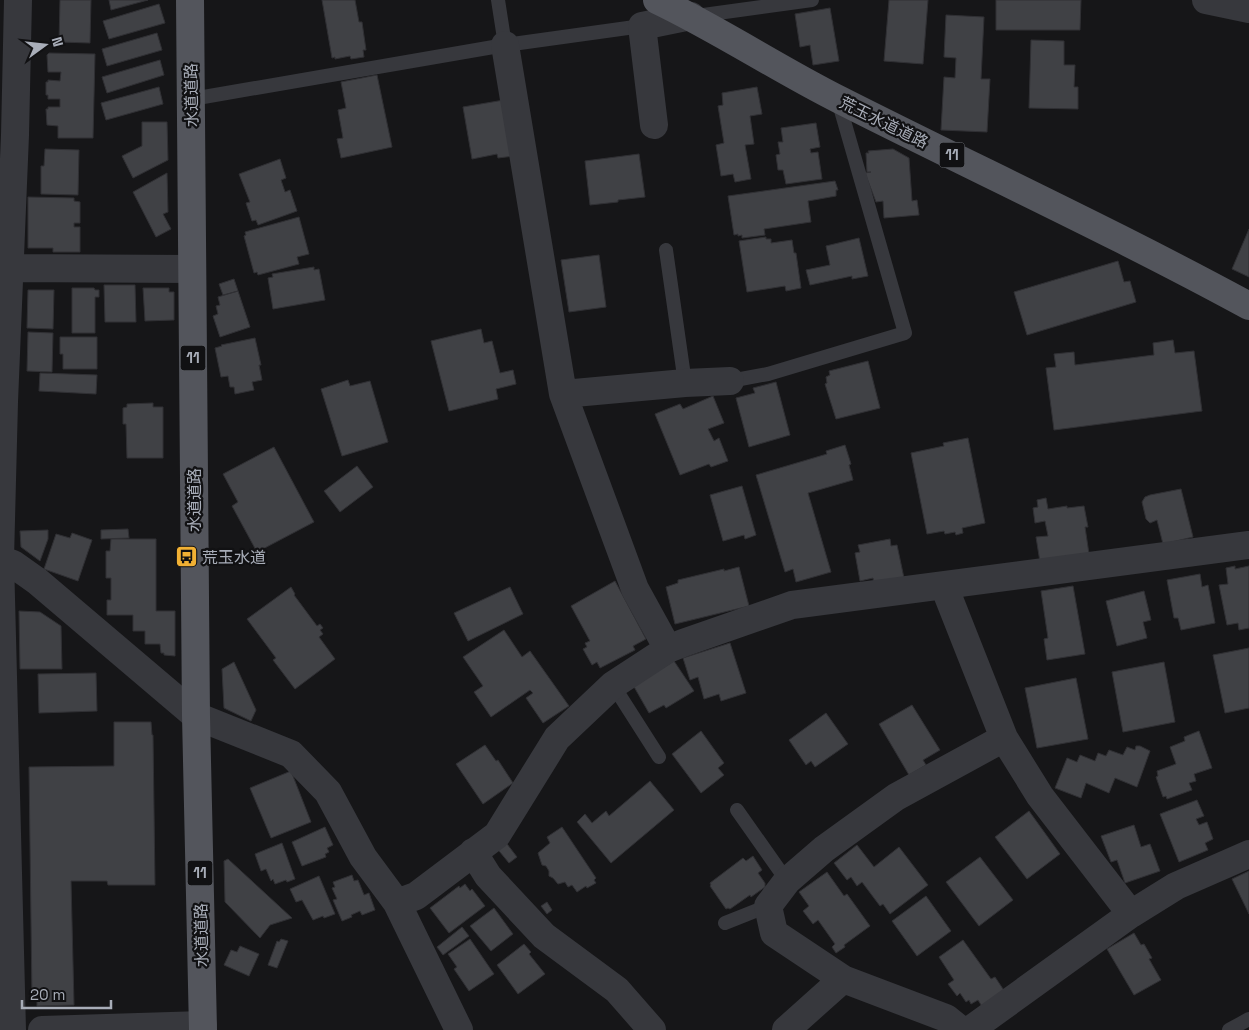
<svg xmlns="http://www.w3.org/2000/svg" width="1249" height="1030" viewBox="0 0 1249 1030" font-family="'Space Grotesk','Noto Sans JP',sans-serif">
  <rect width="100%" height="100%" fill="#161618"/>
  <path fill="#404145" stroke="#303034" d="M60,0H91L90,43L59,42Z
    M109,0H148L111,10Z
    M322,0H355L359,22H362L366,50H363L364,57L351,59L350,56L335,59V57L332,58Z
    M889,0H928L923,64L884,61Z
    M996,0H1081L1080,30H996Z
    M159,4L165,23L109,39L103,21Z
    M830,8L839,61L813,65L810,45L800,47L795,14Z
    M946,15L984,17L981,79H990L987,132L941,130L944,77L955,78L956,58L944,57Z
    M157,33L162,50L107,66L102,49Z
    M1031,40L1064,41V65H1075L1074,87H1078V109L1029,108Z
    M49,53L95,54L93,138H58V126L47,125L46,109H48V107H60V99H48V95H46V82H48V80L60,81L61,72H48L47,55Z
    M160,60L164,75L107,93L102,77Z
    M377,75L392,147L341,158L337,139L343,138L338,110L346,108L341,82Z
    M159,87L163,104L106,120L101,103Z
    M757,87L762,114L750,116L754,144L745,145L751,179L735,182L733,174L721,176L716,145L724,143L718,106L723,105L722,93Z
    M504,100L514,156L498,158L497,154L472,159L463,107Z
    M142,122H167L168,160L133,178L122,156L142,146Z
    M816,123L820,147L810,149L811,153L818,152L822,179L786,184L783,170H778L776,155L780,154L778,142H783L781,128Z
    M45,149L79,150L78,195L41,194V166H44Z
    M893,149L909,158L912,201L917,200L919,215L884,218L883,201L876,202L865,173L871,172H867L866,153H869L868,151Z
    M639,154L645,197L618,200V202L590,205L585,161Z
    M280,159L286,178L281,180L285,192L290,190L297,211L258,225L256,220L252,221L246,203L250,202L239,174Z
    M167,173L168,212L163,214L171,229L156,237L133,192Z
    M835,181L838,190H836V196L808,201L811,222L764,229L765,235L742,238V235L738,236V234L734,235L728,196Z
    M28,197L74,198V201L80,202V223H74V227H80V252H53V248H28Z
    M299,217L309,254L297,257L299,264L258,275L257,272L254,273L244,236L246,235L245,232Z
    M1249,229V277L1232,269Z
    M766,237V239H771V243L792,240L794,253H796L801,288L786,291L785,286L747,292L739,241Z
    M859,238L868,276L852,279V276L810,285L806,270L830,265L826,246Z
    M599,255L606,307L569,312L561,260Z
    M1118,261L1124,282L1130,281L1136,302L1027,335L1014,292Z
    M314,267V270L319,269L325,300L273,309L268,278L273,277L272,274Z
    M234,279L238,291L223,295L219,284Z
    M104,285H135L136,322H105Z
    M72,288H94L95,290H99V297H95V333H72Z
    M143,288H169V292H174V320L145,321Z
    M28,290H54L53,329L27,328Z
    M238,291L250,327L220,337L213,316L218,314L216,306L220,305L218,297Z
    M481,329L484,343L492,341L500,373L513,370L516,384L496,389L498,399L449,411L431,341Z
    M28,332L53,333L52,372L27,371Z
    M60,337H97V369H63V354H60Z
    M255,338L261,365H259L262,380L252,382L254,390L235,394L234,387H230L228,376L221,377L215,348L222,346L221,345Z
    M1173,340L1175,353L1194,351L1202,411L1054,430L1046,368L1056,367L1054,354L1074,352L1075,365L1154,355L1153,343Z
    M868,361L880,408L836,419L825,384L827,383L826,377L830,375L829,371Z
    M40,373L97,375L96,394L39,391Z
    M348,380L350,386L370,381L388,442L342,456L321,389Z
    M776,382L790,435L749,447L736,398L755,393L753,388Z
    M713,396L724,423L708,429L714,441L719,438L728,461L711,467L709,464L680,475L655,414L680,404L683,409Z
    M153,403V407H163V458H127L126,424H123V408L127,407V404Z
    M968,438L985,523L962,528L963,533L956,535L955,532L945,534L944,531L927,534L911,453L944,446L943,443Z
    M845,445L851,464L849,465L853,480L808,493L831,572L796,582L793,569L785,572L756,475L827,454L826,451Z
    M274,447L314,522L257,552L232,506L238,502L223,474Z
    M357,466L373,487L340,512L324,491Z
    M742,486L756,535L745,539L744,535L723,541L710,495Z
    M1181,489L1193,537L1163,544L1157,520L1150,523L1146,519L1142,502L1145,497L1150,495Z
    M1046,498L1048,509L1067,506V508L1084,506L1088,527H1085L1089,554L1040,562L1036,537L1048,536L1045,521L1035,523L1033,508L1038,507L1037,500Z
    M128,529L129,538L101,539V530Z
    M48,530V539L40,561L21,547L20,531Z
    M72,533L92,540L78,581L44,569L56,534L70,538Z
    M111,539H156V611H175V656L164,655V653H161L160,644H145V631H133V615H107V600H111V578H106V551H110Z
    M890,539L891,546L897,545L904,578L874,584L873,578L860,581L855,553L860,552L858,545Z
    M1235,566V569L1249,566V628L1239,630L1238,623L1227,625L1219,585L1228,584L1226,568Z
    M739,567L749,606L675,624L666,587L678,583V580L724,569V571Z
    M1200,574L1202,587L1208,585L1215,623L1181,630L1178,618H1174L1167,580Z
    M615,581L646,639L633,646L635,650L600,668L597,662L592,665L583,649L587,647L585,643L590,641L571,606Z
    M1073,586L1085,654L1047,660L1044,639L1048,638L1041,591Z
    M291,587L295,594L294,595L317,626L320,624L323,628L320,630L323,634L319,637L335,659L295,689L273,660L276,658L247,619Z
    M510,587L523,614L468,641L454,613Z
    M1144,591L1151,620L1143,622L1147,638L1117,646L1106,601Z
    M19,611L40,612L61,626L62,669H20Z
    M504,630L522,657L530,651L569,706L543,723L526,698L533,693L530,690L491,717L474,692L483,686L463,657Z
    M730,643L746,693L721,701L719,694L704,699L698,677L690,680L683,658Z
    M1249,648V708L1225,713L1213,655Z
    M674,661L694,691L666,708L664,705L649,713L633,685Z
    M234,662L256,710L251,721L224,708L222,669Z
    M1164,662L1175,722L1123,732L1112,672Z
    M96,673L97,711L39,713L38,674Z
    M1076,678L1088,739L1037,748L1025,688Z
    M912,705L940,750L923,760L926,765L909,775L879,724Z
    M826,713L848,744L815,767L811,761L806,765L789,740Z
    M114,722H151L152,735H153L155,885H108L107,881H71L74,1005L37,1006V998H32L29,767L114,766Z
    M701,731L724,763L718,768L724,775L701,793L672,754Z
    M1199,731L1212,768L1194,774L1196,781L1189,783L1192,790L1167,799L1166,796L1163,797L1156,777L1158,776L1157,771L1176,764L1170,747L1185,741L1184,737Z
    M485,745L496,761L498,760L513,783L483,804L456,764Z
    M1136,746H1140L1150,751L1137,787L1115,778L1109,793L1086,783L1081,798L1055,788L1067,758L1077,762L1080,755L1095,761L1098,753L1106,756L1109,750L1123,755L1127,747L1135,750Z
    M291,771L311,822L271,838L250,788Z
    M650,781L674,810L611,863L577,822L585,814L592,823L606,811L609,816Z
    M1197,800L1204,816L1196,819L1199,825L1207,822L1213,839L1205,843L1208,850L1179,862L1160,814Z
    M1029,811L1060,854L1027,879L995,837Z
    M1134,825L1141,847L1150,844L1160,871L1125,883L1117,860L1111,862L1101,836Z
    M325,827L333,845L327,848L329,852L325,854L326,857L302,866L292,842Z
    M562,827L596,878L594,880L596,883L587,888L586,886L577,892L572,885L568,887L565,882L558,884L553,878L549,876V871L546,866L542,865L538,853L550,843L547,837Z
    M504,840L517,857L509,863L495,846Z
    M282,843L295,879L287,882L286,880L275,884L273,879L271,881L266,869L261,871L255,854Z
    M857,845L874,867L899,847L928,885L890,914L883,904L880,906L862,882L857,886L851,877L847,880L834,863Z
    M753,856L762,870L758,873L765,883V887L751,897L750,895L730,909L728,908L726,909L710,886L711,885L710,883L743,858L746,861Z
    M980,857L1013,900L979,926L946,882Z
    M228,859L292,918L270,925L260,938L225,902L224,861Z
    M1249,871V914L1232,879Z
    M827,872L844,896L847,894L870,926L844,945L845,947L836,953L832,947L835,944L818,920L813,924L803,911L809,906L799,892Z
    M352,875L354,881L358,880L364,895L369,893L375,910L362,915L360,911L351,915L352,917L342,921L333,900L337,899L332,888L335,887L333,882Z
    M319,876L335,914L324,918L323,916L313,920L302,900L296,902L290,889Z
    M465,884L470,891L472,889L485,906L449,933L430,908L459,886L460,888Z
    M926,896L951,931L917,956L892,921Z
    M547,902L552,910L547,914L541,906Z
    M494,908L513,934L491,951L470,926Z
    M462,927L469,936L443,955L437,947Z
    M1134,933L1141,945L1144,944L1152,958L1149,959L1161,980L1134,995L1107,949Z
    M281,939L288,941L277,968L268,965L277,941L279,942Z
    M470,939L494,974L469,991L454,969L457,967L448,954Z
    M963,940L991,979L995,977L1005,992L983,1008L978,1000L971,1004L969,1000L966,1002L960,993L957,996L948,984L954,980L939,957Z
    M524,944L531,952L529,954L545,974L518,994L497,965Z
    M240,946L259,954L249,976L224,965L231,950L237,952Z"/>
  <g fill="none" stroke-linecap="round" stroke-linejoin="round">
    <path stroke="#37383d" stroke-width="14" d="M498,0L505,45
      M696,16L812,0
      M192,99L505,45L642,26
      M666,250L685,383
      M730,381L768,374L905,333L838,100
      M613,685L659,757
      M737,810L787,881
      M725,923L768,906
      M1229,1030L1249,1019"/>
    <path stroke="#37383d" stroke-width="28" d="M1206,0L1249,9
      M505,45L563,394L685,383L730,381
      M654,125L642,26L691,16
      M9,268L192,269
      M563,394L635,589L668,649
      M0,559L13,564L37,581L196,716L291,754L328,792L363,857L397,903L459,1030
      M944,586L1004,738L1040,796L1131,914
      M473,852L488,876L544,936L617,990L652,1030
      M397,903L416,896L497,835L557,738L613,685L668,649L683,643L792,605L1249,545
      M12,1030L0,559L4,402L15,135L18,0
      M42,1030L203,1025
      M786,1030L843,979
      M961,1030L946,1018L843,979L774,933L768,906L787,881L824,849L896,797L1004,738
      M970,1030L1131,914L1176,886L1249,854"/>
    <path stroke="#53555c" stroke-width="28" d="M190,0L196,716L203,1030
      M657,0C720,30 778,69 840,100C976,169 1115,233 1249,306"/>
  </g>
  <defs>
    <symbol id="bus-square" viewBox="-11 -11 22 22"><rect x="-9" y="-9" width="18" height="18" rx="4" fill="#f2b134" stroke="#111113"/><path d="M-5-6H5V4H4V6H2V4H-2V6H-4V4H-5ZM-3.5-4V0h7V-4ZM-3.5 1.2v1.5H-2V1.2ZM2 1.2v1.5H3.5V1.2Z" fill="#111"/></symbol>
  </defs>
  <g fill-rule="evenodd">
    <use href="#bus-square" x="174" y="544" width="25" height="25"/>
  </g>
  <g text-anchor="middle" stroke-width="4.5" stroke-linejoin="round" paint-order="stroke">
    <g fill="#111113" stroke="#7b7e86" stroke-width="1">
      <rect x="939.5" y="142.5" width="25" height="25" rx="4"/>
      <rect x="180.5" y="345.5" width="25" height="25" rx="4"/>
      <rect x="187.5" y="860.5" width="25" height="25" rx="4"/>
    </g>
    <g font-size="15" font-weight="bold" fill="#a8adb8">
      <text x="952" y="160">11</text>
      <text x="193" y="363">11</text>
      <text x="200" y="878">11</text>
    </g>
    <g font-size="16" fill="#a8adb8" stroke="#111113">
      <text transform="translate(191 95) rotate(-91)" y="6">水道道路</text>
      <text transform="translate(884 122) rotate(26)" y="6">荒玉水道道路</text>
      <text transform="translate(194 500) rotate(-90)" y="6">水道道路</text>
      <text transform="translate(201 935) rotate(-91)" y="6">水道道路</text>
    </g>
    <g font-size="16" fill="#a8adb8" stroke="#111113" text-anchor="start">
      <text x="202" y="563">荒玉水道</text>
    </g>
  </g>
  <g transform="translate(45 45) rotate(75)" stroke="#111113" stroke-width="4" paint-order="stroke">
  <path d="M0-4L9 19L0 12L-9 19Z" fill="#a8adb8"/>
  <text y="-8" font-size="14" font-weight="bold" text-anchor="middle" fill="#a8adb8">N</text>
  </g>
  <path d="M22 1000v8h89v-8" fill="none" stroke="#a8adb8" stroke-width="2.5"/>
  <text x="30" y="1000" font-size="15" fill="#a8adb8" stroke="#111113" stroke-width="4" paint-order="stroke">20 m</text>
</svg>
